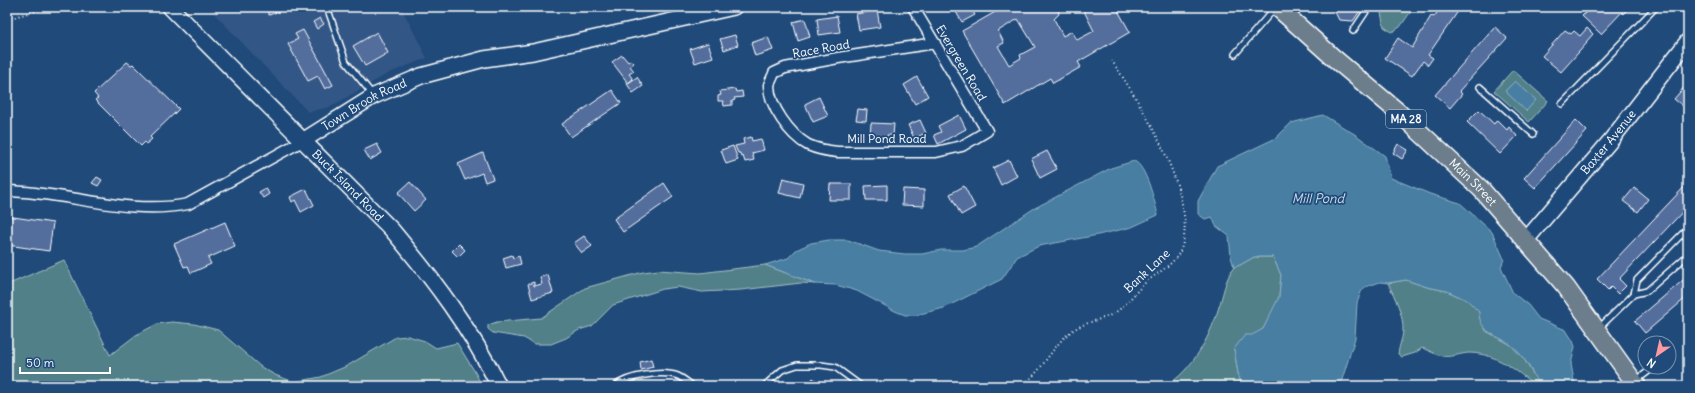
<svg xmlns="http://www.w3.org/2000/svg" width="1695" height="393" viewBox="0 0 1695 393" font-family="Delius,sans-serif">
  <rect width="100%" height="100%" fill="#1f4a7a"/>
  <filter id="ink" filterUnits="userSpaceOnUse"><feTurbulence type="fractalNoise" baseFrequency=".025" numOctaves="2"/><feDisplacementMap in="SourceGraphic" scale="8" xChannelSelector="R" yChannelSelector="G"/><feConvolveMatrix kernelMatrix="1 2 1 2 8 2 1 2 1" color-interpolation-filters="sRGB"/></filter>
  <g filter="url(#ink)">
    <path fill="#335786" d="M208,7H401L427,58L389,73L330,107L308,112Z"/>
    <path fill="#518089" stroke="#a8c0c4" d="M1382,7H1414L1400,27L1392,32L1384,27L1381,13Z
      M1513,70L1548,101L1529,122L1494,91Z
      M1254,257H1273L1281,275L1279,297L1273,312L1263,329L1234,349L1238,373L1242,386H1166C1192,370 1209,339 1218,310C1223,296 1225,279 1234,267L1240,265Z
      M64,260L110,355L136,335L157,324L172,322L194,324L218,330L261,367L275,375L294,382L321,377L347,366L396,337L408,336L425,341L436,348L457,343L475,372L482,386H7V285Z
      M765,265L815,284L801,283L741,290L702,292L678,287L663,289L613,305L592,326L579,330L566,338L551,344H534L524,338L493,333L488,329V325L497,322L541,318L585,288L643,272L659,270L700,273Z
      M1406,280L1427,287L1447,291L1467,300L1479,312L1486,331L1511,345L1524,359L1540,386H1536C1515,370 1498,354 1470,353C1461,353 1451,358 1442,356C1434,355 1430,350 1422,348L1415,353L1402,357L1398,354C1399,346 1402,340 1403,332C1404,315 1395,298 1388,283Z"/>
    <path fill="#467ea1" stroke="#90b2c7" d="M1515,81L1536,100L1526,111L1505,91Z
      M1323,115L1356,135L1385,156L1391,178L1430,194L1460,203L1492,232L1504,259L1501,267L1513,293L1528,305L1539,319L1566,330L1573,341L1575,347L1571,364L1574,381L1578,386H1540C1532,372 1524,355 1511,345C1498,335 1479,333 1479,312L1467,300L1447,291L1427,287L1406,280L1388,283L1380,282L1365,287L1361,292L1357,303L1355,338L1340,386H1242L1238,373L1234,349L1245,335H1252L1263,329L1279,297L1281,275L1273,257H1254L1240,265L1234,267L1231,257L1229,236L1216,226L1212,217L1205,219L1198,214V201L1217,166L1276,138L1291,123Z
      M1134,161C1146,165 1155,203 1158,215L1132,227L1098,235L1039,246L1017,257L1002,279L944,308L916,315H905L895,311L857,291L836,285L815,284L765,265L788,258L796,250L811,243L829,240H848L879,251L905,254H922L941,250H963L976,247L1033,209L1111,168Z"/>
    <path fill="#536d9d" stroke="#fff" fill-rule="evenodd" d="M265,7H290L269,15Z
      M953,7H970L975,15L962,22Z
      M1004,7H1058L1059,14L1054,19L1063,36L1072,31L1077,40L1094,31L1082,7H1116L1130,32L1078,62L1081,67L1053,83L1050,78L1005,105L962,31ZM1018,19L1035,47L1020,55L1021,58L1009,65L998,46L1004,43L998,31Z
      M1336,7H1361L1362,8L1353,21L1339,20L1334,10Z
      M1441,7H1461L1428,55L1433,58L1428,65L1423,61L1412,76L1385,58L1398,38L1412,48L1431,16L1434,17Z
      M1591,7H1630L1623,14L1622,12L1601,34L1582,16Z
      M877,10L880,27L859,30L856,14Z
      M837,16L840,32L819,35L817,19Z
      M320,18L324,24L317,29L313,22Z
      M805,19L810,37L798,41L793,22Z
      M1495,27L1507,38L1459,91L1462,94L1450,108L1435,95Z
      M1587,28L1593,34L1586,42L1587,43L1561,72L1542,56L1565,30L1571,34L1574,31L1580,36Z
      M303,30L333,85L325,89L318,76L308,81L288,44L298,39L295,34Z
      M377,32L388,53L365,66L353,46Z
      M735,35L738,45L724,50L720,39Z
      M768,37L773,50L755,56L751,43Z
      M708,43L713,57L695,63L690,49Z
      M622,55L628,62L631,60L634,63L630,66L634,71L629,74L633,79L628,83L612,62Z
      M127,62L131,65L133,64L179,109L150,137L152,139L146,144L145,142L141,146L95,100L98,98L94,93Z
      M637,77L643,86L633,93L627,84Z
      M917,77L928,96L915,104L904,85Z
      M1686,85L1688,86L1687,109L1674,99Z
      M735,89L736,92L742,91L743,97L734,98L735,100L732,101V105L724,106L723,101H718V96L721,95L720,91Z
      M612,90L621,103L571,137L562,124Z
      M819,97L828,116L813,122L805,104Z
      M858,109L867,110L866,121L856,120Z
      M1479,110L1494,124L1497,120L1507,130L1509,127L1517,136L1500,154L1467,122Z
      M959,115L966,129L938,144L934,135L941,132L938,126Z
      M920,120L926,133L914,138L908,125Z
      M1576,120L1587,131L1535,188L1524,178Z
      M871,123L894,124L893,135H887V137H870Z
      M751,137L752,141L761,139L764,150L752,153L754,160L745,162L743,156L741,157L740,153H738L735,146L744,144L743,139Z
      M377,144L382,153L370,160L364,150Z
      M1398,144L1408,150L1402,159L1393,153Z
      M733,146L738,160L726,164L721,150Z
      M1047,151L1057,169L1040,178L1031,159Z
      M483,153L493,179L485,182L482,173L465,180L458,164Z
      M1009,160L1017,176L1001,185L993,168Z
      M97,177L102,180L98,186L92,183Z
      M783,178L803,183L800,198L779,193Z
      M410,182L426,200L414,211L398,193Z
      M664,183L673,197L623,232L614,219Z
      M1688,183V206L1619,279L1626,286L1618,294L1611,287L1608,290L1597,279Z
      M830,184H851V200H829Z
      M887,185V200H866L865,186Z
      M964,186L975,207L961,215L950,194Z
      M266,188L269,194L263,198L259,192Z
      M1634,188L1648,199L1638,212L1623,201Z
      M306,189L314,205L301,212L295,200L292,202L290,197Z
      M903,189L924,190V206L902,205Z
      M7,216L53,223L49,251L7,245Z
      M225,222L235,246L208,258L211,264L191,273L188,266L184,267L174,244Z
      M584,236L592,246L582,253L574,243Z
      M459,244L465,250L458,257L452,251Z
      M512,255L513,258L519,256L521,264L506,268L503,258Z
      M548,275L553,293L532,299L528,284L534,282V286L542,284L540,277Z
      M1688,276V296L1645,333L1635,321Z
      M651,359L653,367L641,370L640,362Z
      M813,378L823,386H806Z"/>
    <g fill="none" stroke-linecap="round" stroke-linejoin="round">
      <defs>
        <path id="lane" d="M327,7L346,62L373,95
          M1353,31L1369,7
          M1235,54L1275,8
          M1480,87L1533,134
          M1562,104L1656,7
          M1634,294L1637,280L1688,228
          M1598,329L1634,294L1647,291L1688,255
          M1637,380L1654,367
          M615,386C628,376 662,370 678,376C683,378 688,383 693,386
          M764,386L782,370L797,365H821L835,367L861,386"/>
        <path id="street" d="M913,7L987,131L962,146L936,152H838C827,151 817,149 808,145C790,135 769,106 769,85C770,81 773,77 774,73L785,68L838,58L935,43
          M7,191C68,192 128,216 188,204L304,140"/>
        <g id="secondary">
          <path id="s1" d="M170,7L392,230C433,279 471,329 499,386"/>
          <path id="s2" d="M304,140L374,96L421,76L484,59L533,52L734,7"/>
          <path id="s3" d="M1526,240L1611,140L1688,41"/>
        </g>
        <g id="primary">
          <path id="s4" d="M1277,7L1335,59L1397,111L1481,189L1566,287L1637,386"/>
        </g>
      </defs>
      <use href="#lane" stroke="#fff" stroke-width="8"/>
      <use href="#street" stroke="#fff" stroke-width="13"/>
      <use href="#secondary" stroke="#fff" stroke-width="18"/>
      <use href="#primary" stroke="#fff" stroke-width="20"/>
      <path stroke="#fff" stroke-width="2" stroke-dasharray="1 3" stroke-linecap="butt" d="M7,19L50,7
        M1021,386C1043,372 1051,346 1072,331C1086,321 1104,320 1116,312C1127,304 1135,293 1144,284C1156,273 1175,265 1181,249C1200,199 1140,102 1112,61"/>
      <use href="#lane" stroke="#1f4a7a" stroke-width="5"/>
      <use href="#street" stroke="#1f4a7a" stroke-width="10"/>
      <use href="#secondary" stroke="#1f4a7a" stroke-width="15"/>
      <use href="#primary" stroke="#6c7d8c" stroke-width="17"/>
    </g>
  </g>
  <g text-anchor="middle" stroke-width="3.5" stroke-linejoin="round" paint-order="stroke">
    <rect fill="#1f4a7a" stroke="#bcc9d7" stroke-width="1" x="1386" y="110" width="40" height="18" rx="3"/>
    <g font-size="11" font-weight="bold" fill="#fff">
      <text x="1406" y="123">MA 28</text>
    </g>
    <g font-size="12" fill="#fff" stroke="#1f4a7a">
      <text transform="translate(821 49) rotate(-10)" y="4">Race Road</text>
      <text transform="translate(961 63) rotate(59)" y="4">Evergreen Road</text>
      <text dy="4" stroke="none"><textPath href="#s2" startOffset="70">Town Brook Road</textPath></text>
      <text x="887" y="143">Mill Pond Road</text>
      <text dy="4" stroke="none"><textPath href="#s3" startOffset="128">Baxter Avenue</textPath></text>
      <text dy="4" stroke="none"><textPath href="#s4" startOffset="263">Main Street</textPath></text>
      <text dy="4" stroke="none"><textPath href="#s1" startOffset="252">Buck Island Road</textPath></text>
      <text transform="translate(1147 271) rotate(-43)" y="4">Bank Lane</text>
    </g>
    <g font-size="13" font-style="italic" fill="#d1dfe8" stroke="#1f4a7a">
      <text x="1318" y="203">Mill Pond</text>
    </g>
  </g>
  <rect width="1695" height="393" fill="none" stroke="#1f4a7a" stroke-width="24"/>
  <rect x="12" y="12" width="1671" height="369" fill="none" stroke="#fff" stroke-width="1.5" filter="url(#ink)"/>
  <g transform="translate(1657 355) rotate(214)"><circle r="19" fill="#1f4a7a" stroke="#7992af"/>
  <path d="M0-3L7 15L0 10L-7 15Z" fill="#ff9aa2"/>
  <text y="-6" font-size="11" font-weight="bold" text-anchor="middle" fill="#ffffff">N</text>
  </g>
  <path d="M20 367v6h90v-6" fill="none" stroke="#ffffff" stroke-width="2"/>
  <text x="26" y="367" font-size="12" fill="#ffffff" stroke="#1f4a7a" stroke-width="3" paint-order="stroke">50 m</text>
</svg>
